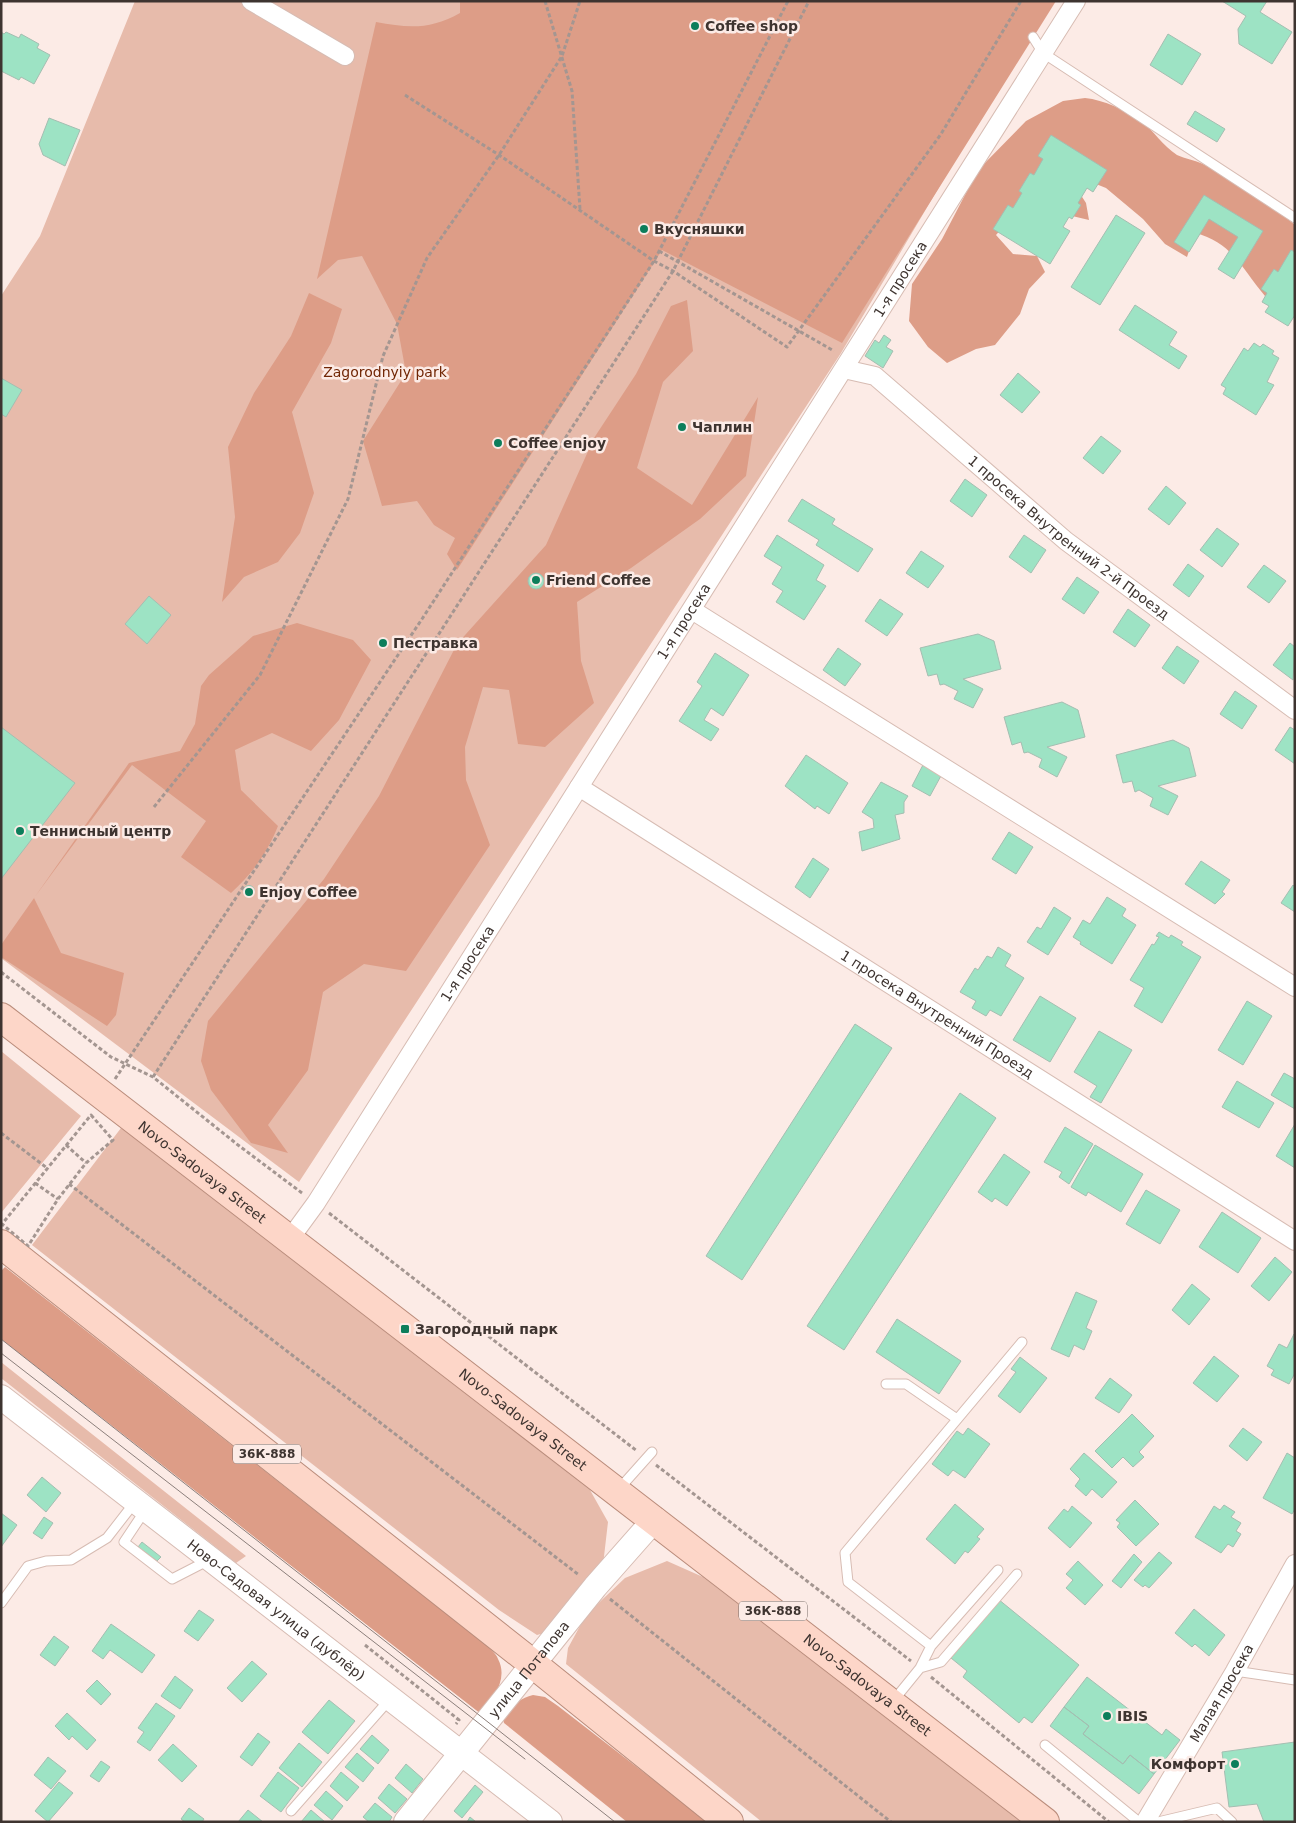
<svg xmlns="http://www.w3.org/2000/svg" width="1296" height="1823" viewBox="0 0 1296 1823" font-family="'DejaVu Sans',sans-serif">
  <rect width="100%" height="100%" fill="#fcebe6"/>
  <path fill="#e7bbab" d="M135,1H1049L841,353L299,1182L1,958V296L40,236Z
    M1,1051L81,1116L1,1213Z
    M121,1128L590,1490L608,1522L603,1565L562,1628L537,1635L499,1610L32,1245Z
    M1,1362L246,1556L236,1563L1,1378Z
    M667,1561L703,1577L1021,1822H762L566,1664L568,1648L586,1615L625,1578Z"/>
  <path fill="#dd9d87" d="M460,1H1056L842,343L662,250L457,570L447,554L455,538L434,525L417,501L382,506L363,441L406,373L397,324L362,256L338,260L317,279L376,22C408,28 430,30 460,13Z
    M1085,98C1104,100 1126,110 1141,121C1154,131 1163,146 1177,155C1185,159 1195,160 1203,164C1236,181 1266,200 1295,225V296H1265C1242,269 1232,242 1195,233L1187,257L1165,244L1143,219L1106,188L1066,172L1086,203L1089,220L1051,211L1019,209L996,235L1013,254L1037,256L1045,272L1029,289L1020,314L995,345L976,349L947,363L928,347L909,321L912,284L942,239L978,170L1026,121L1063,101Z
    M309,293L342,309L331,343L292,412L314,493L300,533L278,562L244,577L222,602L235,517L228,447L254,393L291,336Z
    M687,300L693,351L663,382L637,468L692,505L758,397L746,476L700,519L631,568L577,602L581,661L594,703L545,747L518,744L509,690L483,687L465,747L466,780L490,845L406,971L364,964L323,992L308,1070L268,1125L288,1153L251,1143L211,1090L201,1061L208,1021L324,879L379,796L457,644L546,545L594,438L636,374L671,306Z
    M297,623L353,640L371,660L339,720L311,751L272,733L235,750L241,790L278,826C267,853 253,873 231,893L181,857L206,821L132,765L34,898L61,953L124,973L116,1015L107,1026L1,957V945L129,763L180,751L195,724L201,686L209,675L253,636Z
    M5,1267L485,1644C489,1648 496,1653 498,1659C509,1680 492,1699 481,1714L1,1339V1271Z
    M533,1695L545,1697L558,1706L708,1822H627L504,1723L503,1719C511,1706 518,1699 533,1695Z"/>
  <path fill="#9de3c4" stroke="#a4beb1" d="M1222,1H1267L1260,12L1292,32L1272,64L1239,44L1238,29L1246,16Z
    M1,32L4,34L6,32L19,38L21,34L39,44L37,48L50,55L34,84L21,77L19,80L1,71Z
    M1168,34L1201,54L1182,85L1150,65Z
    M1195,111L1225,129L1217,142L1187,124Z
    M49,118L80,130L65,166L43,155L39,144Z
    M1051,135L1107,170L1093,192L1087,188L1078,203L1081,205L1072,219L1069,217L1063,227L1070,231L1050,264L993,229L1008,205L1013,208L1022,193L1019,191L1030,173L1034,175L1043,159L1038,156Z
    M1204,195L1263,231L1234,279L1218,269L1238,237L1209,219L1189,252L1174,242Z
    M1116,215L1145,233L1100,305L1071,287Z
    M1291,250L1295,252V315L1288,326L1265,312L1269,306L1262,302L1267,293L1261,289L1274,269L1278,272Z
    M1135,305L1177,332L1169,345L1187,356L1179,369L1119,330Z
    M884,335L891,340L886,347L893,351L883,368L865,356L875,340L879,343Z
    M1254,343L1260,347L1263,344L1274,351L1272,354L1279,358L1267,382L1274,385L1256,415L1223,394L1226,388L1221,385L1244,348L1248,351Z
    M1018,373L1040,392L1022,413L1000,395Z
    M1,378L22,390L6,417L1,414Z
    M1101,436L1121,451L1103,474L1083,458Z
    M965,479L987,495L972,517L950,501Z
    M1166,486L1186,503L1169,525L1148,509Z
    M802,499L835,519L832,524L873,549L858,572L816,545L819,540L788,521Z
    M1217,528L1239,544L1222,567L1200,550Z
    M777,535L824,565L816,580L826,586L804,620L776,602L783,591L772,584L782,567L764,556Z
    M1024,535L1046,550L1031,573L1009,557Z
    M921,551L944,566L928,588L906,573Z
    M1188,564L1204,576L1189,597L1173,585Z
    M1264,565L1286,581L1269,603L1247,587Z
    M528 581a8 8 0 1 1 16 0a8 8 0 1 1-16 0Z
    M1077,577L1099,592L1084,614L1062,599Z
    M149,596L171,615L147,644L125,624Z
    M880,599L903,614L887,636L865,621Z
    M1128,609L1150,625L1135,647L1113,632Z
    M978,634L994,641L1001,669L963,679L983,689L973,708L954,699L958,691L944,684L940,685L937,674L928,676L920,648Z
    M1290,643L1295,647L1293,680L1273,665Z
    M1177,646L1199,661L1184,684L1162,668Z
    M838,648L861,664L845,686L823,670Z
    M715,653L749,675L723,716L711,708L704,720L719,729L711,741L679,721L702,686L697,682Z
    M1235,691L1257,706L1242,729L1220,714Z
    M1062,702L1078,710L1085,737L1047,747L1067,757L1057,777L1039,767L1042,759L1028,752L1024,753L1021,742L1012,745L1004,717Z
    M1,727L75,783L1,879Z
    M1290,727L1295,730V764L1275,750Z
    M1173,740L1189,748L1196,776L1158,786L1178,796L1168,815L1150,806L1153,798L1139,790L1135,792L1132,781L1123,783L1116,755Z
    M806,755L848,783L829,814L817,806L815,809L785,786Z
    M924,763L942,774L930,796L912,786Z
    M881,782L908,796L904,802V813L895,815L900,839L862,851L859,832L874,828L873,819L862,812Z
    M1009,832L1033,847L1016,874L992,859Z
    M813,858L829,869L810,898L795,887Z
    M1201,861L1230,880L1222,892L1225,894L1215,904L1185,884Z
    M1293,885L1295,887V912L1281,903Z
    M243.5 891a5.5 5.5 0 1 1 11 0a5.5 5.5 0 1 1-11 0Z
    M1107,897L1126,909L1122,916L1136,925L1112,964L1080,944L1081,942L1073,937L1083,920L1090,924Z
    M1054,907L1071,918L1048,955L1027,942L1037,927L1041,929Z
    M1159,932L1169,938L1171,935L1183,942L1181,945L1201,957L1162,1023L1134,1006L1144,988L1130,980L1152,944L1154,945L1159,937L1156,936Z
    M998,947L1011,955L1005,966L1024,978L1001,1016L990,1010L986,1016L972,1008L976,1001L960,992L975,968L978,970L987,956L992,958Z
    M1040,996L1076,1018L1050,1062L1013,1040Z
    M1247,1001L1272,1016L1243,1065L1218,1050Z
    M855,1024L892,1048L742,1280L706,1256Z
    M1099,1031L1132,1050L1101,1103L1090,1097L1097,1086L1074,1072Z
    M1284,1073L1295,1079V1109L1271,1095Z
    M1237,1081L1274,1103L1259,1128L1222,1107Z
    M960,1093L996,1118L844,1350L807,1326Z
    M1295,1124V1168L1276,1156Z
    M1065,1127L1093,1144L1069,1184L1059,1177L1062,1172L1044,1162Z
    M1095,1145L1143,1174L1121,1212L1088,1192L1086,1196L1071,1187Z
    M1004,1154L1030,1172L1007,1206L995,1198L992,1202L978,1192Z
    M1146,1190L1180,1210L1160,1244L1126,1224Z
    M1222,1212L1261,1238L1238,1273L1199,1247Z
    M1275,1257L1292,1272L1269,1301L1251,1286Z
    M1192,1284L1210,1299L1189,1325L1172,1310Z
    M1076,1292L1097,1301L1086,1328L1092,1331L1084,1350L1074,1345L1069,1357L1051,1349Z
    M897,1319L961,1361L939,1394L876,1352Z
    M1294,1334L1295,1373L1289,1384L1271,1375L1274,1370L1267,1366L1279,1344L1287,1348Z
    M1214,1356L1239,1376L1217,1402L1193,1383Z
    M1020,1357L1047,1378L1020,1413L998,1396L1016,1372L1011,1369Z
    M1110,1378L1132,1395L1119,1413L1095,1398Z
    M1132,1414L1154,1436L1139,1452L1144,1457L1133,1467L1123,1457L1112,1468L1095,1451Z
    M968,1428L990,1444L965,1478L953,1470L948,1476L932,1464L957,1431L963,1435Z
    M1243,1428L1262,1442L1247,1461L1229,1446Z
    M1084,1453L1117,1482L1102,1498L1092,1489L1086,1496L1075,1486L1080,1479L1070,1469Z
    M1287,1453L1295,1458V1509L1292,1514L1263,1498Z
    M42,1477L61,1493L46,1512L27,1495Z
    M1135,1500L1159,1524L1136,1546L1117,1527L1120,1523L1116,1520Z
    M955,1504L984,1529L977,1537L980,1539L968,1553L965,1551L955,1564L926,1539Z
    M1224,1505L1235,1512L1231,1517L1241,1523L1236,1531L1241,1534L1233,1547L1228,1544L1221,1553L1195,1537L1214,1506L1220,1510Z
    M1072,1506L1092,1523L1070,1548L1048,1528L1064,1509L1068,1512Z
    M1,1513L17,1525L1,1547Z
    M44,1517L53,1523L42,1539L33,1533Z
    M142,1542L161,1557L157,1561L138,1547Z
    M1159,1552L1172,1563L1149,1588L1145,1585L1143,1587L1134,1580Z
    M1134,1554L1142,1562L1121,1588L1112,1581Z
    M1078,1561L1103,1585L1085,1605L1066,1588L1073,1580L1066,1574Z
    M998,1599L1079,1665L1032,1723L1024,1717L1019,1723L963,1677L967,1671L951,1658Z
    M1194,1609L1225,1635L1209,1656L1195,1644L1192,1647L1175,1633Z
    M199,1610L214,1620L198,1641L184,1631Z
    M111,1624L155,1655L142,1673L110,1650L103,1659L92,1651Z
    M54,1636L69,1647L55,1666L40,1655Z
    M252,1661L267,1674L242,1702L227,1688Z
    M175,1676L193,1690L180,1709L161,1696Z
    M1087,1677L1162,1735L1166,1729L1180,1740L1154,1774L1130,1755L1123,1764L1083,1734L1089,1726L1064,1707Z
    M97,1680L111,1694L101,1705L86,1691Z
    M329,1700L355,1721L328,1754L302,1732Z
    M156,1703L175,1716L150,1751L137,1742L144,1732L138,1728Z
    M1064,1707L1089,1726L1083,1734L1123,1764L1130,1755L1154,1774L1139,1794L1050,1726Z
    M67,1713L96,1740L87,1750L72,1736L69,1740L55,1726Z
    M258,1733L270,1742L252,1766L240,1757Z
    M372,1735L389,1750L378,1764L360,1749Z
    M1295,1742V1822H1264L1257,1804L1229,1807L1222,1752Z
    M299,1743L322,1762L302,1787L279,1768Z
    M173,1744L197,1766L182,1782L158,1760Z
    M357,1753L374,1768L363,1782L345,1767Z
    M48,1757L66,1771L51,1789L34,1775Z
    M101,1761L110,1767L99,1782L90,1776Z
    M406,1764L423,1779L412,1793L395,1778Z
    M278,1772L299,1788L281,1812L260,1796Z
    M341,1772L359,1787L347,1801L330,1786Z
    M59,1782L73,1793L48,1822L35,1811Z
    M389,1784L407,1799L395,1813L378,1798Z
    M475,1785L483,1792L462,1818L454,1811Z
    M326,1791L343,1806L332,1820L314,1805Z
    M375,1803L392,1817L389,1822H369L363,1817Z
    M189,1808L204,1819L202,1822H185L181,1819Z
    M248,1810L263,1822H238Z
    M311,1810L325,1822H301Z
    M470,1817L476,1822H467Z"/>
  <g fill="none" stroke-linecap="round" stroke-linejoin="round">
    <defs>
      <path id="lane" d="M1033,37L1043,53L1295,218
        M886,1384H906L957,1419
        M619,1489L652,1452
        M146,1509L124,1542L172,1579L209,1560
        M1,1603L28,1566L46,1561L71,1560L107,1538L135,1502
        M931,1646L848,1582L845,1553L1022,1342
        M920,1668L941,1662L1017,1574
        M1235,1671L1295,1680
        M894,1700L920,1668L931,1646L998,1570
        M1045,1745L1139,1822
        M291,1811L390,1699
        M1158,1822L1217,1808L1232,1822"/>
      <g id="street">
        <path d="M251,1L345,56"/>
        <path id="s1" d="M844,369L875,376L1066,541L1295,710"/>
        <path d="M692,610L1295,987"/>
        <path id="s2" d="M579,787L1295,1241"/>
        <path id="s3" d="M289,1240L316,1203L1076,1"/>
        <path id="s4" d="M1145,1822L1235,1671L1295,1564"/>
      </g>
      <g id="secondary">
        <path id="s5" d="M1,1397L550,1822"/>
        <path id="s6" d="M406,1822L595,1587L655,1519"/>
      </g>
      <g id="primary">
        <path id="s7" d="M1,1017L1045,1822"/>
        <path d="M1,1244L533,1664L729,1822"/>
      </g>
    </defs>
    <use href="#lane" stroke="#d7bcb3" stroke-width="11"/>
    <use href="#street" stroke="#d7bcb3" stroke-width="20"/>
    <use href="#secondary" stroke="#d7bcb3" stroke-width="26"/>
    <use href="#primary" stroke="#ba8c7b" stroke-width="30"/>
    <path stroke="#a49691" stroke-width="3" stroke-dasharray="4 2.5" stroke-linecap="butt" d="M545,1L572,91L580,209
      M405,95L499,155L654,261L673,271L787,347L941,134L1021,1
      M659,251L834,351
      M154,807L260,675L348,499L383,356L427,258L499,155L562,56L580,1
      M1,972L111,1057L153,1077L238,1145L302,1193
      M153,1077L673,271L809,1
      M115,1079L422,619L654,261L788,1
      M91,1115L113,1140L86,1163L58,1199L28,1246L2,1224Z
      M1,1133L47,1168
      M66,1145L86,1163
      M35,1183L58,1199
      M69,1184L579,1575
      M329,1213L637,1451
      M656,1465L911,1661
      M610,1599L891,1822
      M365,1645L459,1720L456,1724
      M931,1677L1109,1822"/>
    <use href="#lane" stroke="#fff" stroke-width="9"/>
    <use href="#street" stroke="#fff" stroke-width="18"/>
    <use href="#secondary" stroke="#fff" stroke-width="24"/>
    <use href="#primary" stroke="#fdd6c8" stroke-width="28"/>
    <path stroke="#8c7f7b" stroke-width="1" d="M1,1339L615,1822
      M1,1353L525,1759"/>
  </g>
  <g fill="#0d7e5b" stroke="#fcebe6" stroke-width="2">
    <circle cx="695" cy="26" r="5"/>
    <circle cx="644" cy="229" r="5"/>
    <circle cx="682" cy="427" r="5"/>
    <circle cx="498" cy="443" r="5"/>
    <circle cx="536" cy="580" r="5"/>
    <circle cx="383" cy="643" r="5"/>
    <circle cx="20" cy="831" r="5"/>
    <circle cx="249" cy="892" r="5"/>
    <rect x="400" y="1324" width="10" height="10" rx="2.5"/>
    <circle cx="1107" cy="1716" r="5"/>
    <circle cx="1235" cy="1764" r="5"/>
  </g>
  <g text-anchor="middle" stroke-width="5" stroke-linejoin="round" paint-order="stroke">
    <g fill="#fcebe6" stroke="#776b67" stroke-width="1">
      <rect x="233" y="1444.5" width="68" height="19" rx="4"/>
      <rect x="739" y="1601.5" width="68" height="19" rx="4"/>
    </g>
    <g font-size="12" font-weight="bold" fill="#3e3430">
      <text x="267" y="1458">36К-888</text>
      <text x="773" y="1615">36К-888</text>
    </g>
    <g font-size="14" font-weight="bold" fill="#3e3430" stroke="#fcebe6" text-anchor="start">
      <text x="705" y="31">Coffee shop</text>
      <text x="654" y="234">Вкусняшки</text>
      <text x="692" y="432">Чаплин</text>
      <text x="508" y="448">Coffee enjoy</text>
      <text x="546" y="585">Friend Coffee</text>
      <text x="393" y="648">Пестравка</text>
      <text x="30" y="836">Теннисный центр</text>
      <text x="259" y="897">Enjoy Coffee</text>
      <text x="415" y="1334">Загородный парк</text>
      <text x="1117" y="1721">IBIS</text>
      <text x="1225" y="1769" text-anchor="end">Комфорт</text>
    </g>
    <g font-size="14" fill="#3e3430" stroke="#fcebe6">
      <text dy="5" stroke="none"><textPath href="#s3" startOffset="1139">1-я просека</textPath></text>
      <text dy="5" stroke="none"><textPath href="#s1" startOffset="284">1 просека Внутренний 2-й Проезд</textPath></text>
      <text dy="5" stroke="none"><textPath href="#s3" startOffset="734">1-я просека</textPath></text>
      <text dy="5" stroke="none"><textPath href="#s3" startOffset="329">1-я просека</textPath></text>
      <text dy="5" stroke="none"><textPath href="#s2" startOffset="424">1 просека Внутренний Проезд</textPath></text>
      <text dy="5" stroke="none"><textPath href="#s7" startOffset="254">Novo-Sadovaya Street</textPath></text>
      <text dy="5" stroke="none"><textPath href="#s7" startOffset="659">Novo-Sadovaya Street</textPath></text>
      <text dy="5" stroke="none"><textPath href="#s5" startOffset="348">Ново-Садовая улица (дублёр)</textPath></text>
      <text dy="5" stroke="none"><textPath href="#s6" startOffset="196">улица Потапова</textPath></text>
      <text dy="5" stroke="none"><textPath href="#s7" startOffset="1094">Novo-Sadovaya Street</textPath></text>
      <text dy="5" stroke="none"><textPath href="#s4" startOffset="150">Малая просека</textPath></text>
    </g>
    <g font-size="14" fill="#712605" stroke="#fcebe6">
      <text x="385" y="377">Zagorodnyiy park</text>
    </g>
  </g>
  <rect width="1296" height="1823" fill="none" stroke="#3e3430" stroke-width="5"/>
</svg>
